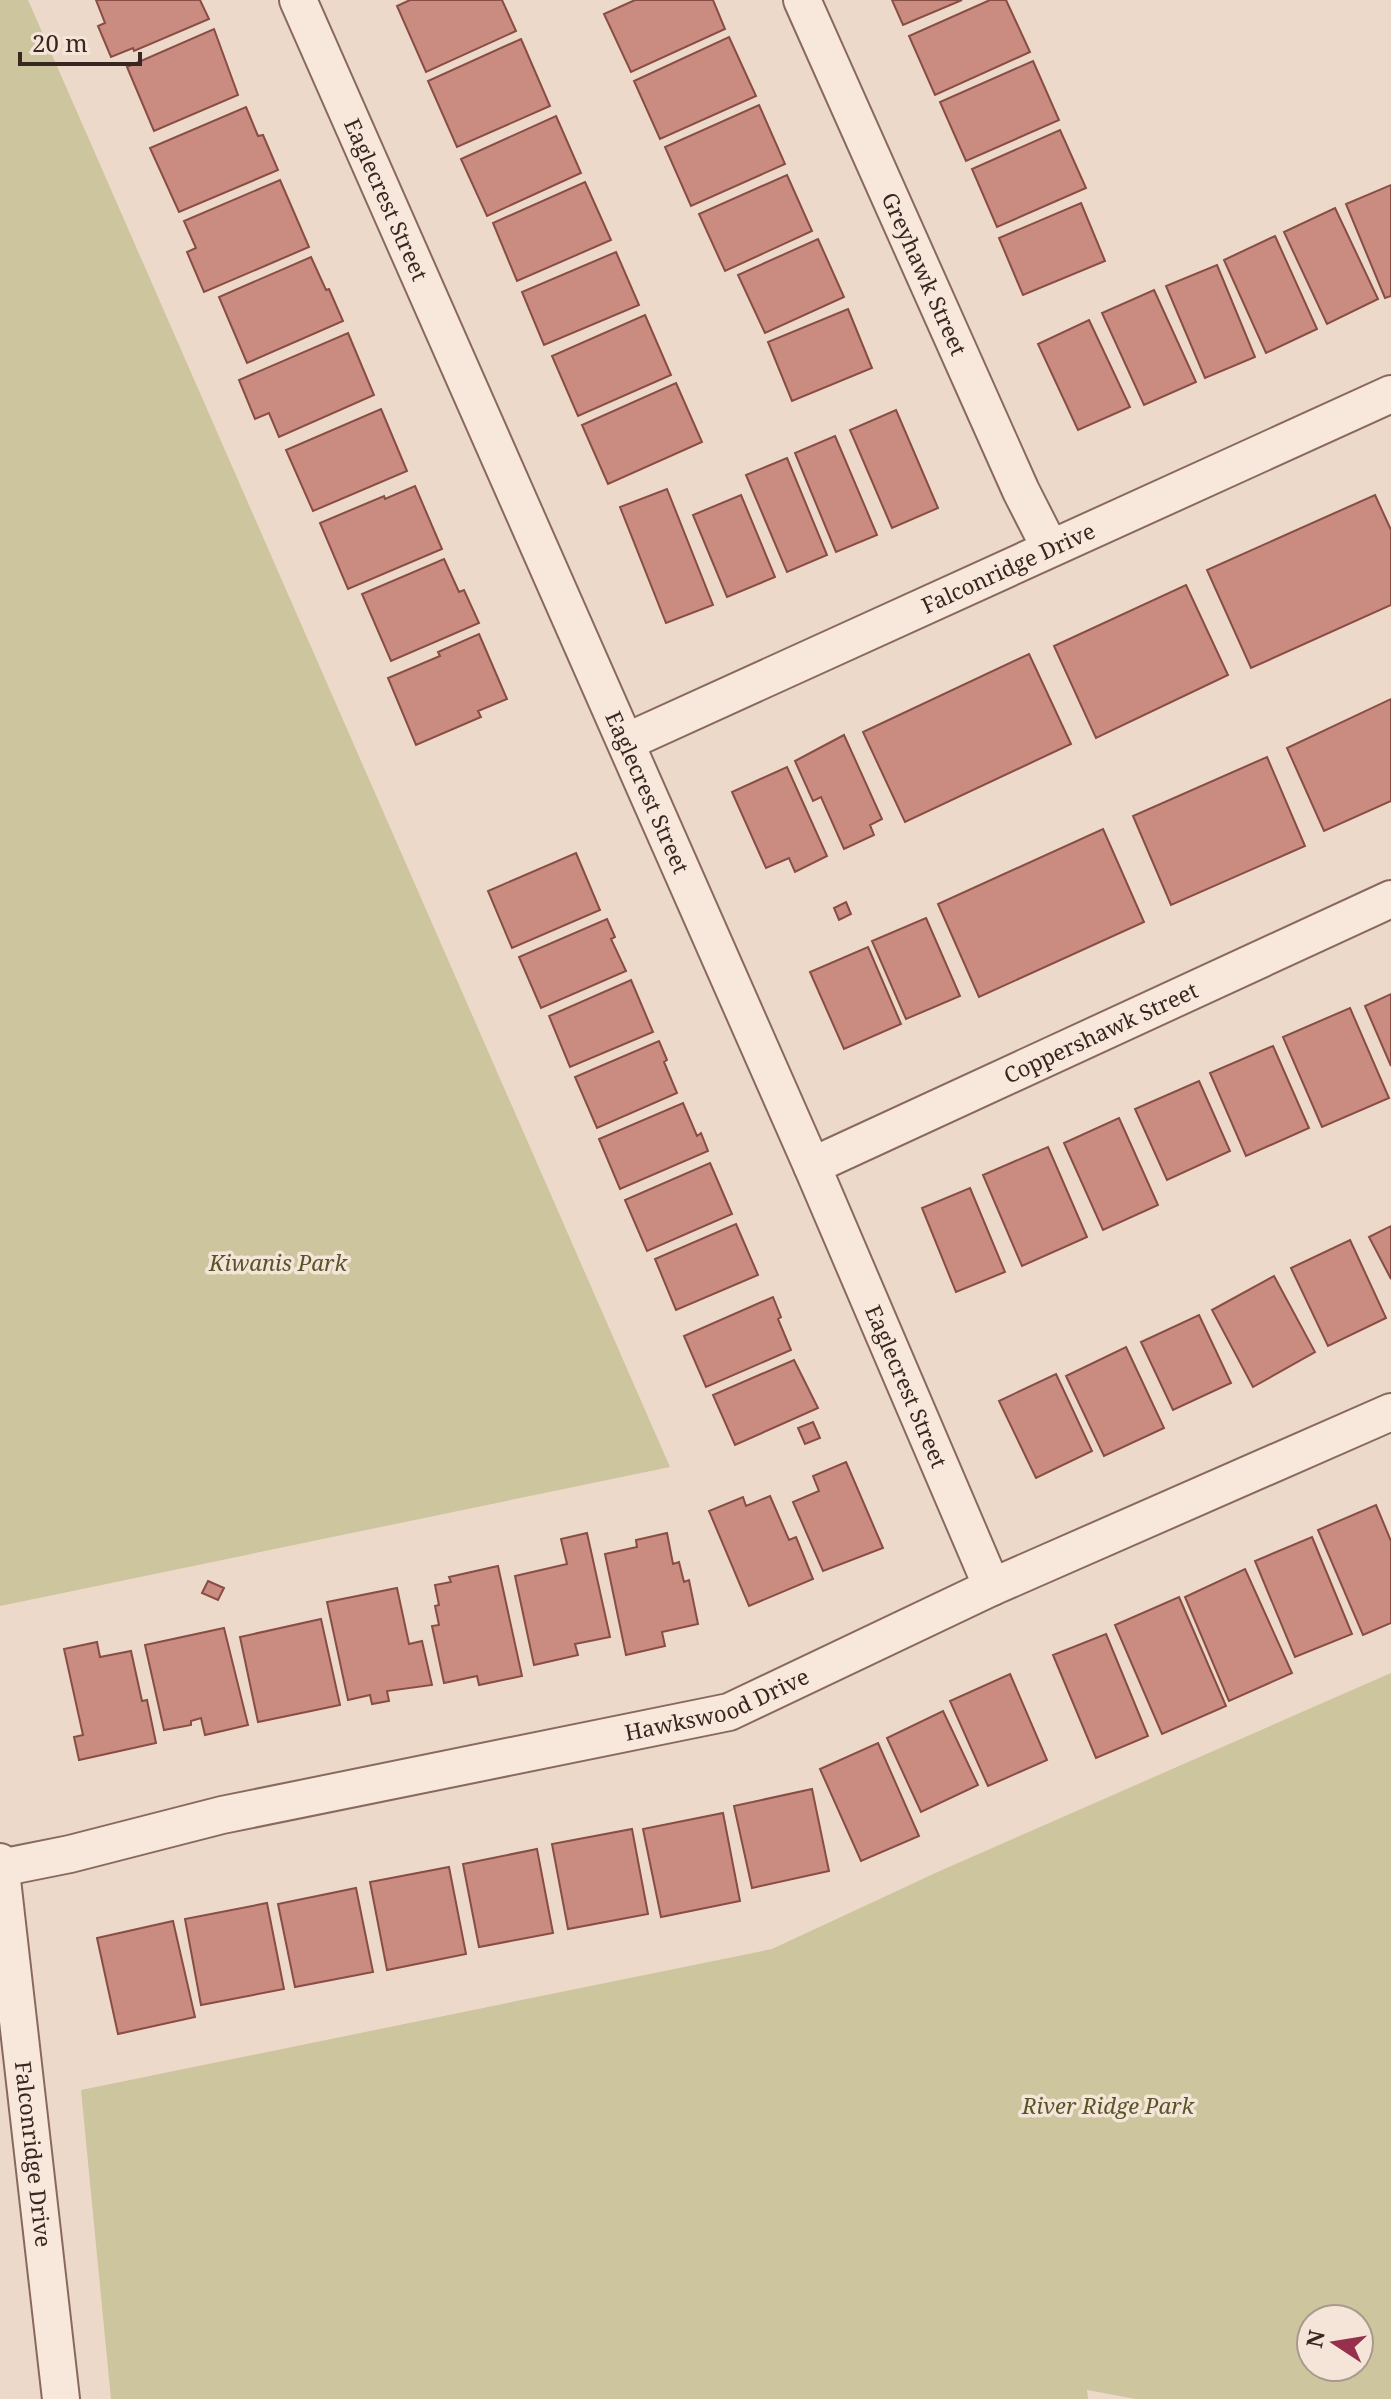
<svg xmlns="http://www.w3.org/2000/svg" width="1391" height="2399" viewBox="0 0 1391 2399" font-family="'Noto Serif',serif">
  <rect width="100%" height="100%" fill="#edd9c9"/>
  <path fill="#ccc59d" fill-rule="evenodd" d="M0,0H28L670,1467L0,1606Z
    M1391,1673V2399H1136L1087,2390L1088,2399H111L81,2090L772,1949L942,1870ZM1311,2319H1359V2367H1311Z"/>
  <path fill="#ca8b80" stroke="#884d44" stroke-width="2" d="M96,0H200L209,19L134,51L133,48L111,57L98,26L105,23Z
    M410,0H502L516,31L426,72L397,6Z
    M635,0H713L725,29L631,72L604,14Z
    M892,0H962L903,25Z
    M990,0H1006L1030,52L935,95L909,36Z
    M214,29L238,95L154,131L127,67Z
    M729,37L756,96L660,139L634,81Z
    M521,39L550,106L457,147L428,81Z
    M1033,61L1059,120L966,161L940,102Z
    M759,105L785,164L691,206L665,147Z
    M246,107L258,136L263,135L278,170L179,212L150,148Z
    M556,116L581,173L487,216L461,159Z
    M1060,130L1086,188L997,227L972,169Z
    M787,175L812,231L725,271L699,214Z
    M280,180L309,247L204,292L187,252L196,248L184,221Z
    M585,182L611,240L517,281L493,223Z
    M1391,185V296L1385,298L1346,204Z
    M1081,203L1105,261L1023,295L999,238Z
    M1335,208L1378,299L1327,324L1284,232Z
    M1275,236L1317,329L1266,353L1224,260Z
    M818,239L844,297L765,333L738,275Z
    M616,252L639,305L544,345L522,292Z
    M311,257L326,290L329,289L343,321L247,363L219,297Z
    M1217,265L1255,357L1205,378L1166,286Z
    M1154,290L1196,382L1144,405L1102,313Z
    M848,309L872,368L792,401L768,342Z
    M645,315L671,375L578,416L552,356Z
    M1089,320L1130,407L1078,430L1038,344Z
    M348,333L374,395L279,437L269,413L255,419L239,380Z
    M676,383L702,442L608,484L582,425Z
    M381,409L407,471L313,511L286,450Z
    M896,410L938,508L892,528L850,430Z
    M835,436L877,535L836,552L795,453Z
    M787,458L827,555L787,572L746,475Z
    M415,486L442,549L348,589L320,523L384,496L385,499Z
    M667,489L713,605L666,623L620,507Z
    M741,495L775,577L727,597L693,515Z
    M1375,495L1391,530V605L1251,668L1207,570Z
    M444,559L459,592L464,590L479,623L391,661L362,594Z
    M1186,585L1228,675L1096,738L1054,646Z
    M479,634L507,699L478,711L481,717L416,745L388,678L440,656L438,652Z
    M1029,654L1071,744L905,822L863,732Z
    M1391,699V801L1324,831L1287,748Z
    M844,735L882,819L870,825L874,835L844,849L821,797L813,801L795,761Z
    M1267,757L1305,846L1171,905L1133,816Z
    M787,767L827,856L795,872L789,858L766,868L732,792Z
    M1103,829L1144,922L979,997L938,904Z
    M576,853L600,910L512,948L488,891Z
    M846,902L851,914L839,920L834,908Z
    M926,918L960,996L906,1019L872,941Z
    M607,919L615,937L611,939L626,971L541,1008L519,957Z
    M868,947L901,1024L844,1049L810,972Z
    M631,980L653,1032L570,1067L549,1016Z
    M1391,994V1066L1365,1006Z
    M1350,1008L1389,1098L1322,1127L1283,1037Z
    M659,1041L667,1060L664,1062L677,1093L597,1128L575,1077Z
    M1273,1046L1309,1128L1246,1156L1210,1073Z
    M1199,1081L1230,1151L1167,1180L1135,1109Z
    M683,1103L697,1136L701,1133L708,1151L620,1189L599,1139Z
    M1119,1118L1158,1205L1103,1230L1064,1143Z
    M1048,1147L1087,1237L1022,1266L983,1175Z
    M710,1163L732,1214L647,1251L625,1200Z
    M970,1188L1005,1272L956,1292L922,1208Z
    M736,1224L758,1275L676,1310L655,1259Z
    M1391,1226V1279L1369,1237Z
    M1350,1240L1386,1318L1328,1346L1291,1268Z
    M1274,1276L1315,1352L1253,1387L1212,1310Z
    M773,1297L781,1317L778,1319L791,1350L706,1387L684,1336Z
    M1199,1315L1231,1383L1173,1410L1141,1342Z
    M1126,1347L1164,1428L1104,1456L1066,1376Z
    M794,1360L818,1408L735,1445L713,1395Z
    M1056,1374L1092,1451L1036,1478L999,1401Z
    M813,1422L820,1438L805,1444L798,1428Z
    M846,1462L883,1548L823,1571L793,1502L819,1491L813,1476Z
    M770,1496L789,1540L796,1537L813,1579L749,1606L709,1511L743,1497L746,1506Z
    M1376,1505L1391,1541V1623L1363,1635L1318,1530Z
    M587,1533L610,1637L575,1644L578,1655L534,1665L515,1576L567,1564L561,1539Z
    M667,1533L673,1564L679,1562L684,1582L689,1580L698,1624L662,1632L665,1646L626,1655L605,1554L637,1547L636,1540Z
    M1312,1537L1352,1634L1295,1657L1255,1561Z
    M498,1566L522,1676L479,1685L477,1676L444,1683L432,1626L439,1625L435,1606L439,1605L435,1585L451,1582L449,1577Z
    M1245,1569L1292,1673L1229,1701L1185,1597Z
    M208,1581L224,1588L218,1600L202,1593Z
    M397,1588L409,1644L422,1641L432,1685L387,1691L389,1701L372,1704L370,1695L348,1700L327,1602Z
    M1179,1597L1226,1706L1162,1734L1115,1625Z
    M321,1619L340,1705L258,1722L240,1637Z
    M224,1628L248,1725L205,1735L201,1718L191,1721V1725L164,1730L145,1645Z
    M1106,1634L1148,1736L1096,1758L1053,1655Z
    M97,1642L100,1657L131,1651L142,1701L147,1700L156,1743L79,1760L74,1737L83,1735L64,1649Z
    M1010,1674L1047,1760L988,1786L950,1701Z
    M943,1711L978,1785L921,1812L887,1738Z
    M878,1743L919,1836L861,1861L820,1769Z
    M812,1789L829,1871L752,1888L734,1806Z
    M723,1813L740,1901L661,1917L643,1829Z
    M632,1829L648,1914L568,1929L552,1844Z
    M537,1849L553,1933L479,1947L463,1864Z
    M449,1867L466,1954L387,1970L370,1882Z
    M356,1888L373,1972L295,1987L278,1904Z
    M267,1903L284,1989L201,2005L185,1919Z
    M173,1921L195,2017L118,2034L97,1938Z"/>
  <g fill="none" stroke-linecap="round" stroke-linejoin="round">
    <defs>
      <g id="minor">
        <path id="s1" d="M298,0L812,1166L992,1587"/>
        <path id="s2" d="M802,0L1021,491L1050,548"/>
        <path id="s3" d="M626,742L1391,394"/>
        <path id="s4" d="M812,1166L1391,899"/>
        <path id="s5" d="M0,1862L61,2399"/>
        <path id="s6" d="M0,1868L70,1854L222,1815L729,1712L992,1587L1391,1412"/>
      </g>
    </defs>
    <use href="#minor" stroke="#89695e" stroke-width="40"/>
    <use href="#minor" stroke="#f8e8dc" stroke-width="36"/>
  </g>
  <g text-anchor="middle" stroke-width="7" stroke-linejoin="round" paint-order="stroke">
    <g font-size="22" fill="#3a2621" stroke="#f5e5d8">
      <text dy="8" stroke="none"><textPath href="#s1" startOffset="218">Eaglecrest Street</textPath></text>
      <text dy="8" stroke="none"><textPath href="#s2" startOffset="300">Greyhawk Street</textPath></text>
      <text dy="8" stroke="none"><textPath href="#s3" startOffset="420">Falconridge Drive</textPath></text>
      <text dy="8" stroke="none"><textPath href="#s1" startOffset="866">Eaglecrest Street</textPath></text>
      <text dy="8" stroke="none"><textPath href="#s4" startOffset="318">Coppershawk Street</textPath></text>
      <text dy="8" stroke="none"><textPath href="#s1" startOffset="1514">Eaglecrest Street</textPath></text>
      <text dy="8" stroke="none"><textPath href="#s6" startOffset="736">Hawkswood Drive</textPath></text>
      <text dy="8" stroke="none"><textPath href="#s5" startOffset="294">Falconridge Drive</textPath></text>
    </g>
    <g font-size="22" font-style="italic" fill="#565528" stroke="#f5e5d8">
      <text x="278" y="1271">Kiwanis Park</text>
      <text x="1108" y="2114">River Ridge Park</text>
    </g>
  </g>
  <g transform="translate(1335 2343) rotate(282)"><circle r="38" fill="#f5e5d8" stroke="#aa998f" stroke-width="2"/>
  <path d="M0-6L14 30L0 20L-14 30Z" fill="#97304c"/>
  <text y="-12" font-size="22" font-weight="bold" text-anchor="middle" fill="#3a2621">N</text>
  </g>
  <path d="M20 52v12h120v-12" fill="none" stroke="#3a2621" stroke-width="4"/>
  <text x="32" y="52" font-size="24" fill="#3a2621" stroke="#f5e5d8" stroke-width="6" paint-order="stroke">20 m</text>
</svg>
